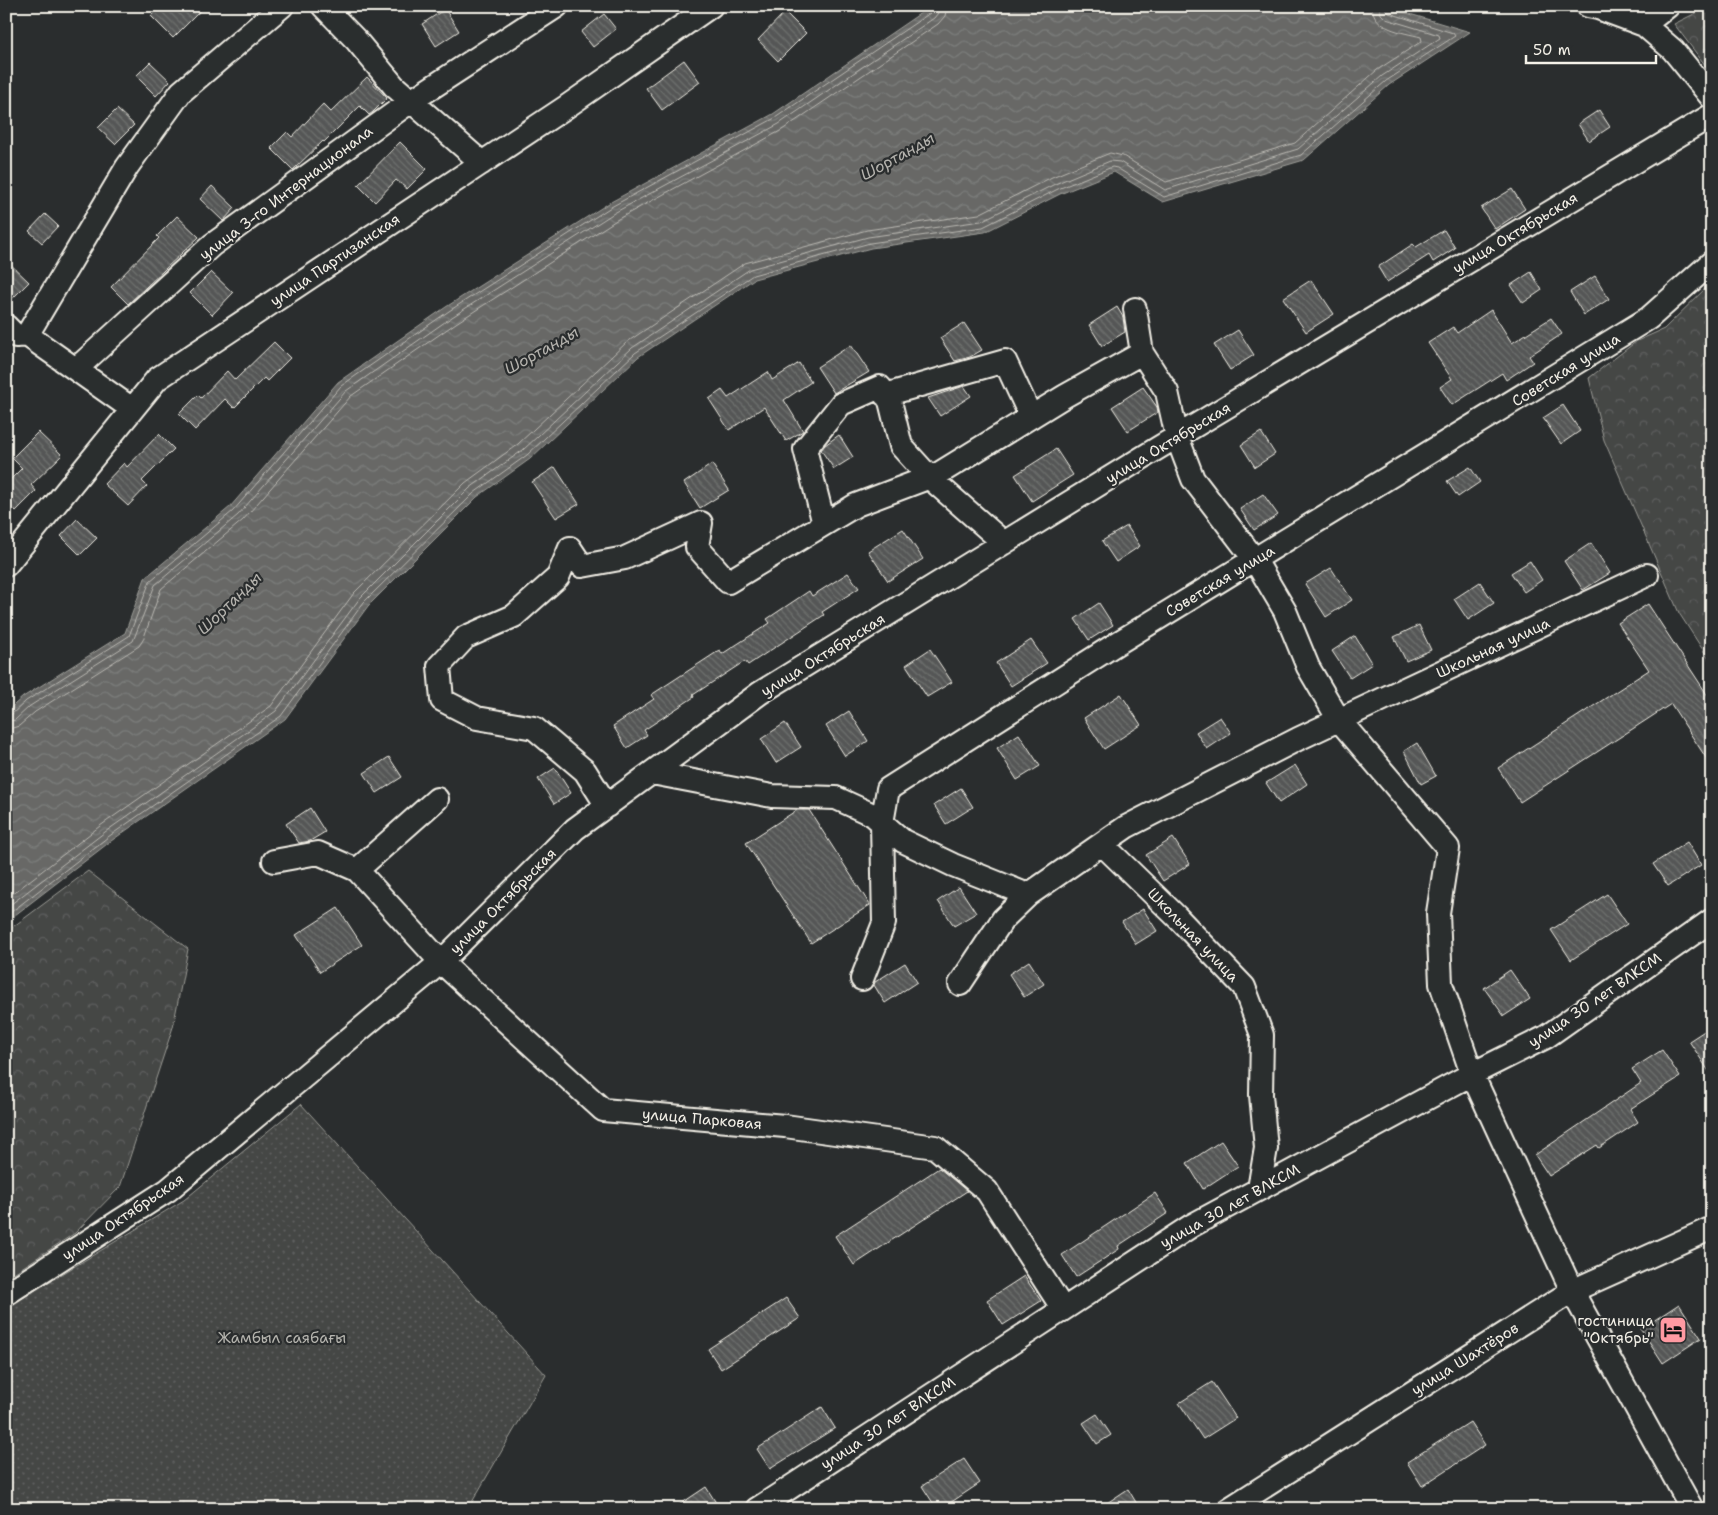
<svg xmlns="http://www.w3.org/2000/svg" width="1718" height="1515" viewBox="0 0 1718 1515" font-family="'Shantell Sans',sans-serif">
  <defs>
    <pattern id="forest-crowns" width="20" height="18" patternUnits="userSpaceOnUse" patternTransform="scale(1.25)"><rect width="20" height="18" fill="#444645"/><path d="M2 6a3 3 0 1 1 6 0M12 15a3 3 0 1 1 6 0" fill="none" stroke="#606160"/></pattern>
    <pattern id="park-dots" width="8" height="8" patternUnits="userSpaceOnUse" patternTransform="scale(1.25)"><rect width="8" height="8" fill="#444645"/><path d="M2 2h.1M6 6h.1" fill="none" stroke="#606160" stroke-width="1.8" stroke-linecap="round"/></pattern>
    <pattern id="water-waves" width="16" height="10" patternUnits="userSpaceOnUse" patternTransform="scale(1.25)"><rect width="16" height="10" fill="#676866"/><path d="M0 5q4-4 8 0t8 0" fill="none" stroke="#7d7e7c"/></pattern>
    <pattern id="building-back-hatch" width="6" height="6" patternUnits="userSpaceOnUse" patternTransform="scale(1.25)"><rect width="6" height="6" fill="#555756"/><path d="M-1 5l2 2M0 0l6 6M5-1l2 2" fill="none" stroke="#6e706e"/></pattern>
  </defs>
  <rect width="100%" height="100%" fill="#2a2d2e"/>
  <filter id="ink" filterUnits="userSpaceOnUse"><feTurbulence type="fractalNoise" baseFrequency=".02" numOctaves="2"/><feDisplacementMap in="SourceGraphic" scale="10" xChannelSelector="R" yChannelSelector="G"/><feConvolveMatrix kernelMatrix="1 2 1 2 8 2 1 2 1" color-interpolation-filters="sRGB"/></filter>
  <g filter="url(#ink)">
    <path fill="url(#forest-crowns)" stroke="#9c9c96" d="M1710,6H1712V74L1674,24Z
      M1712,282V664L1679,613L1604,440L1589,378L1637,341L1664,329Z
      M88,871L188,949L173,1027L120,1187L75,1233L6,1278V932Z"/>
    <path fill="url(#park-dots)" stroke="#9c9c96" d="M301,1104L546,1375L468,1509H6V1308L184,1200Z"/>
    <path fill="url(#water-waves)" stroke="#9f9f9a" d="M931,6H1383L1470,32L1389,85L1304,160L1163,202L1114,172L1060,194L985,232L871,248L754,279L638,357L530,459L477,497L368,606L285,719L111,841L6,922V712L23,697L125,633L145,578L230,507L338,382L446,307L609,203L773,114Z"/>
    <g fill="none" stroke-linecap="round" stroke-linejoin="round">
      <path stroke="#bcbab4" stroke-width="1" d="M6,716L11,715L26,701L129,636L150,581L233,511L341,386L449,311L611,207L775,118L930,13L933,6
        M6,722L15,720L30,706L133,641L155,585L238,515L346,391L452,317L614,213L779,124L934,18L938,13L939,6
        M6,730L19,726L35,712L139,646L143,640L161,589L243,520L351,396L456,323L618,219L782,130L938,24L945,16L947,6
        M6,899L100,826L271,706L354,593L465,483L518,444L627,342L745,263L867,230L979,214L1052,177L1110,153L1123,156L1166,182L1295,143L1377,70L1422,41L1421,37C1403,32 1373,30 1372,6
        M6,908L105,832L276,711L360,598L470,488L523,450L632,348L750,269L868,237L981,221L1055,184L1110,161L1120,162L1165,190L1298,149L1382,76L1440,38L1439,35L1386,19L1381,14L1379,6
        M6,916L108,837L281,716L364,602L474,493L527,455L635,353L753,275L870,243L983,227L1058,189L1112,167L1117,168L1164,197L1301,155L1386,81L1455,36L1453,33L1389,13L1386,10L1385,6"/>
    </g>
    <path fill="url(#building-back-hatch)" stroke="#f4f1e8" d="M160,6H205L173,38L151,16Z
      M445,9L459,31L436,46L422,24Z
      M785,12L806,33L778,61L758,40Z
      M604,14L616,29L593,47L581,32Z
      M684,60L700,82L662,110L646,88Z
      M150,62L170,81L156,96L136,76Z
      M367,77L387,98L373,112L369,115L360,106L324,142L323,141L293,170L271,148L287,132L292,137L323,104L331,112Z
      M117,109L134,125L115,144L98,128Z
      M1599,110L1610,127L1589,141L1578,124Z
      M400,142L427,169L407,189L396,180L375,202L358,185Z
      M212,186L235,208L223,221L200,199Z
      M1512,189L1525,209L1495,229L1481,208Z
      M45,214L58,226L42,243L29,231Z
      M177,216L199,237L128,304L111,287L159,238L157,236Z
      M1444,230L1455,248L1433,262L1429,255L1387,282L1378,267L1413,244L1416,247Z
      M6,260L29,282L6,305Z
      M211,272L233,293L212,315L190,293Z
      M1531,272L1542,290L1523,303L1511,285Z
      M1595,276L1609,299L1584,315L1570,292Z
      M1311,280L1334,314L1306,332L1283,298Z
      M1117,307L1123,317L1125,332L1102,346L1089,325Z
      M1491,310L1512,343L1551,318L1562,334L1529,356L1533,362L1506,380L1502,373L1452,405L1440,387L1452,379L1428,343L1453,327L1457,333Z
      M964,323L982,350L970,357L955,361L940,338Z
      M1238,330L1254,355L1230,370L1214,345Z
      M274,342L290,358L267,381L264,378L234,408L225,399L195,430L179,414L198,395L201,398L227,371L235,380Z
      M851,345L869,372L834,393L817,367Z
      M799,363L811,382L784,400L803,431L786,441L764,407L729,430L709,399L722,390L728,398L768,372L772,380Z
      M964,386L971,396L940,416L928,398Z
      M1143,387L1157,407L1158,412L1128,431L1112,407Z
      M1563,405L1580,431L1561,444L1543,418Z
      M38,432L62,455L31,485L36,491L16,511L6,501V484L22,468L12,458Z
      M1261,432L1275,454L1255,467L1241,445Z
      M159,434L174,449L142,481L147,486L128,506L104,484L124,463L127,467Z
      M839,435L853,457L834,469L821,450L825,445Z
      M1056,449L1073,475L1032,501L1015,475Z
      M712,464L729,490L700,508L684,483Z
      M555,467L579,504L556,518L532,482Z
      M1470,467L1480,482L1458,497L1447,481Z
      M1263,494L1278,515L1254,530L1240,509Z
      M77,519L97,538L80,555L61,536Z
      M1127,526L1140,546L1116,562L1102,541Z
      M903,529L923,559L888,581L868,551Z
      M1591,543L1610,573L1583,590L1564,561Z
      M1530,561L1542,580L1524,592L1511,573Z
      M1331,568L1352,600L1326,617L1305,584Z
      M848,573L859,588L822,612L824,615L748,665L745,661L693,695L694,697L644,730L647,735L627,748L613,726L654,699L651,695L720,650L722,654L770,623L767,619L809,591L812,596Z
      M1480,582L1494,603L1468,620L1454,599Z
      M1099,603L1113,625L1089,640L1075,619Z
      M1648,604L1712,702V767L1671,704L1520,802L1498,768L1649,670L1618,623Z
      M1419,625L1431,650L1406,661L1394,637Z
      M1355,636L1372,664L1350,678L1332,651Z
      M1031,640L1047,663L1011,686L996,663Z
      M930,649L952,682L927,697L906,665Z
      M1121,694L1141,725L1104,749L1084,718Z
      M849,711L868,741L845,756L826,726Z
      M1220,717L1231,733L1207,749L1196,732Z
      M785,723L801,747L776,763L761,739Z
      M1019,734L1040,766L1017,780L997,748Z
      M1417,743L1436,776L1421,784L1404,751Z
      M389,757L402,777L377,793L364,773Z
      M1295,765L1307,784L1279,803L1266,783Z
      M555,768L571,793L554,804L538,779Z
      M961,788L973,807L946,824L934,805Z
      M310,808L325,832L310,841L299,843L286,824Z
      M797,810H809L870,905L811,943L746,843Z
      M1173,838L1190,864L1163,881L1146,855Z
      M1687,842L1701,865L1668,886L1653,864Z
      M959,887L976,913L954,926L938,901Z
      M1607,894L1627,924L1571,960L1551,930Z
      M338,908L362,945L320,972L296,935Z
      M1143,909L1157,931L1136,944L1122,922Z
      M1029,961L1044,984L1024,997L1009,974Z
      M905,963L917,982L885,1003L874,985L875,982Z
      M1510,970L1530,999L1504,1016L1484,988Z
      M1712,1026V1076L1689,1041Z
      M1662,1050L1680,1077L1630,1109L1638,1122L1599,1148L1597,1145L1549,1176L1535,1155L1641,1083L1632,1069Z
      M1221,1141L1238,1166L1203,1189L1187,1163Z
      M939,1168L967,1191L854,1265L835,1236Z
      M1155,1193L1168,1213L1118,1246L1119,1249L1076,1277L1062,1255Z
      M1024,1276L1041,1301L1003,1325L987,1300Z
      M786,1298L800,1318L721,1369L708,1349Z
      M1679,1304L1701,1338L1663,1363L1641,1329Z
      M1212,1382L1236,1418L1203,1439L1179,1403Z
      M822,1407L835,1428L770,1469L757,1449Z
      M1097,1414L1111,1435L1097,1444L1083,1423Z
      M1470,1422L1485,1445L1422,1486L1407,1462Z
      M964,1459L980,1483L941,1509H937L922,1486Z
      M706,1487L720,1509H673Z
      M1128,1489L1140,1509H1098Z"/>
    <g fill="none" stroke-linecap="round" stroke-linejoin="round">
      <defs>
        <path id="minor" d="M323,6L356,40L394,86L482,163
          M1588,6L1598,8L1644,25L1673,50L1712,98
          M1644,25L1668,6
          M1135,309L1142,353L1167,392L1177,437L1193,479L1255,560L1285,611L1308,667L1339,720L1448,848L1438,913L1441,984L1472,1074L1572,1291L1692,1509
          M6,326L16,336L27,335L132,409
          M27,335L127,167L181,92L282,6
          M76,369L212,245L411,101L557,6
          M885,395L1005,361L1031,417
          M824,524L805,449L841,404L880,387L890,401L901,446L930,478L1004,543
          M6,565L157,379L566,107L711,6
          M652,773L772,796L836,798L873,815L903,841L953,865L1028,895
          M607,806L585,771L534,728L477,718L442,700L439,666L466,637L514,616L558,577L570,548L582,566L625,558L701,523L697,547L728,582L856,505L938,474L1065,396L1142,353
          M1102,844L1178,918L1244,987L1262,1035L1261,1095L1266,1148L1259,1189
          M274,861L318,853L357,870L441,962L603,1110L785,1126L935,1147L987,1191L1063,1309
          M357,870L437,799
          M862,979L884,923L882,823L888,789L1116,644L1649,318L1712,262
          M960,984L1003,919L1028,895L1126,827L1298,739L1647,575
          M6,1294L168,1190L441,962L575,829L760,693L1158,448L1712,115
          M757,1509L1191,1226L1472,1074L1546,1037L1712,920
          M1229,1509L1572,1291L1712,1228"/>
      </defs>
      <use href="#minor" stroke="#f4f1e8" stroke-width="26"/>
      <use href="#minor" stroke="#2a2d2e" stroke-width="22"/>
    </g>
  </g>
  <defs>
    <symbol id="hotel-square" viewBox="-11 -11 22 22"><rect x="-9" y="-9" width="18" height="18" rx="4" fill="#ff9aa2" stroke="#2a2d2e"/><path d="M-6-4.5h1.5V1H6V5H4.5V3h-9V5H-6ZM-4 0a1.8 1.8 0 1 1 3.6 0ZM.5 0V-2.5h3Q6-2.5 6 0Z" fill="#111"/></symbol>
  </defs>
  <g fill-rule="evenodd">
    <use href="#hotel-square" x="1657" y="1314" width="32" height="32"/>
  </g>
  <g text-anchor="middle" stroke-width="4.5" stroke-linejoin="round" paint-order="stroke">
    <g font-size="15" fill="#f4f1e8" stroke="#2a2d2e">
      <text transform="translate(286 193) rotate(-37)" y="5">улица 3-го Интернационала</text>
      <text transform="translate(1515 233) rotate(-31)" y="5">улица Октябрьская</text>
      <text transform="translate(335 260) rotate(-34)" y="5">улица Партизанская</text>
      <text transform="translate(1566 370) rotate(-32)" y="5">Советская улица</text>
      <text transform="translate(1168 443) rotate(-31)" y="5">улица Октябрьская</text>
      <text transform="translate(1220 581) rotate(-31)" y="5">Советская улица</text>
      <text transform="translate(1493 648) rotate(-25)" y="5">Школьная улица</text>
      <text transform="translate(823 655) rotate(-32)" y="5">улица Октябрьская</text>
      <text transform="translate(503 901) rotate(-45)" y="5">улица Октябрьская</text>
      <text transform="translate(1193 935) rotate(46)" y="5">Школьная улица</text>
      <text transform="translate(1595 1000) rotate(-34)" y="5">улица 30 лет ВЛКСМ</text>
      <text transform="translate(702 1119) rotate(5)" y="5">улица Парковая</text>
      <text transform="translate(1230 1206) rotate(-29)" y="5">улица 30 лет ВЛКСМ</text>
      <text transform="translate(123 1217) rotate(-34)" y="5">улица Октябрьская</text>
      <text transform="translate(1465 1359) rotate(-32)" y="5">улица Шахтёров</text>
      <text transform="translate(888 1423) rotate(-33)" y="5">улица 30 лет ВЛКСМ</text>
    </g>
    <g font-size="15" fill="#f4f1e8" stroke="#2a2d2e" text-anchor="end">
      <text x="1654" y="1326">гостиница<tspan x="1654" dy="17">"Октябрь"</tspan></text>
    </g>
    <g font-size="15" fill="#b6b5af" stroke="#2a2d2e">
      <text x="282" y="1343">Жамбыл саябағы</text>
    </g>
    <g font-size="16" font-style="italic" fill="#b5b3ae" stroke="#2a2d2e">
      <text transform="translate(897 156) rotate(-29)" y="6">Шортанды</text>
      <text transform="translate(541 350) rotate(-29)" y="6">Шортанды</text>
      <text transform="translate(229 603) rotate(-44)" y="6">Шортанды</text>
    </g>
  </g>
  <rect width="1718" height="1515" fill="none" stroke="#2a2d2e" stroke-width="25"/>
  <rect x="12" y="12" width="1693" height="1490" fill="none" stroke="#f4f1e8" stroke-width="2" filter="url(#ink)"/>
  <path d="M1526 55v8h130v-8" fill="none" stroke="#f4f1e8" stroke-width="2.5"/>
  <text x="1533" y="55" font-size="15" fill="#f4f1e8" stroke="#2a2d2e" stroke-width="4" paint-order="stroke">50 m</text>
</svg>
